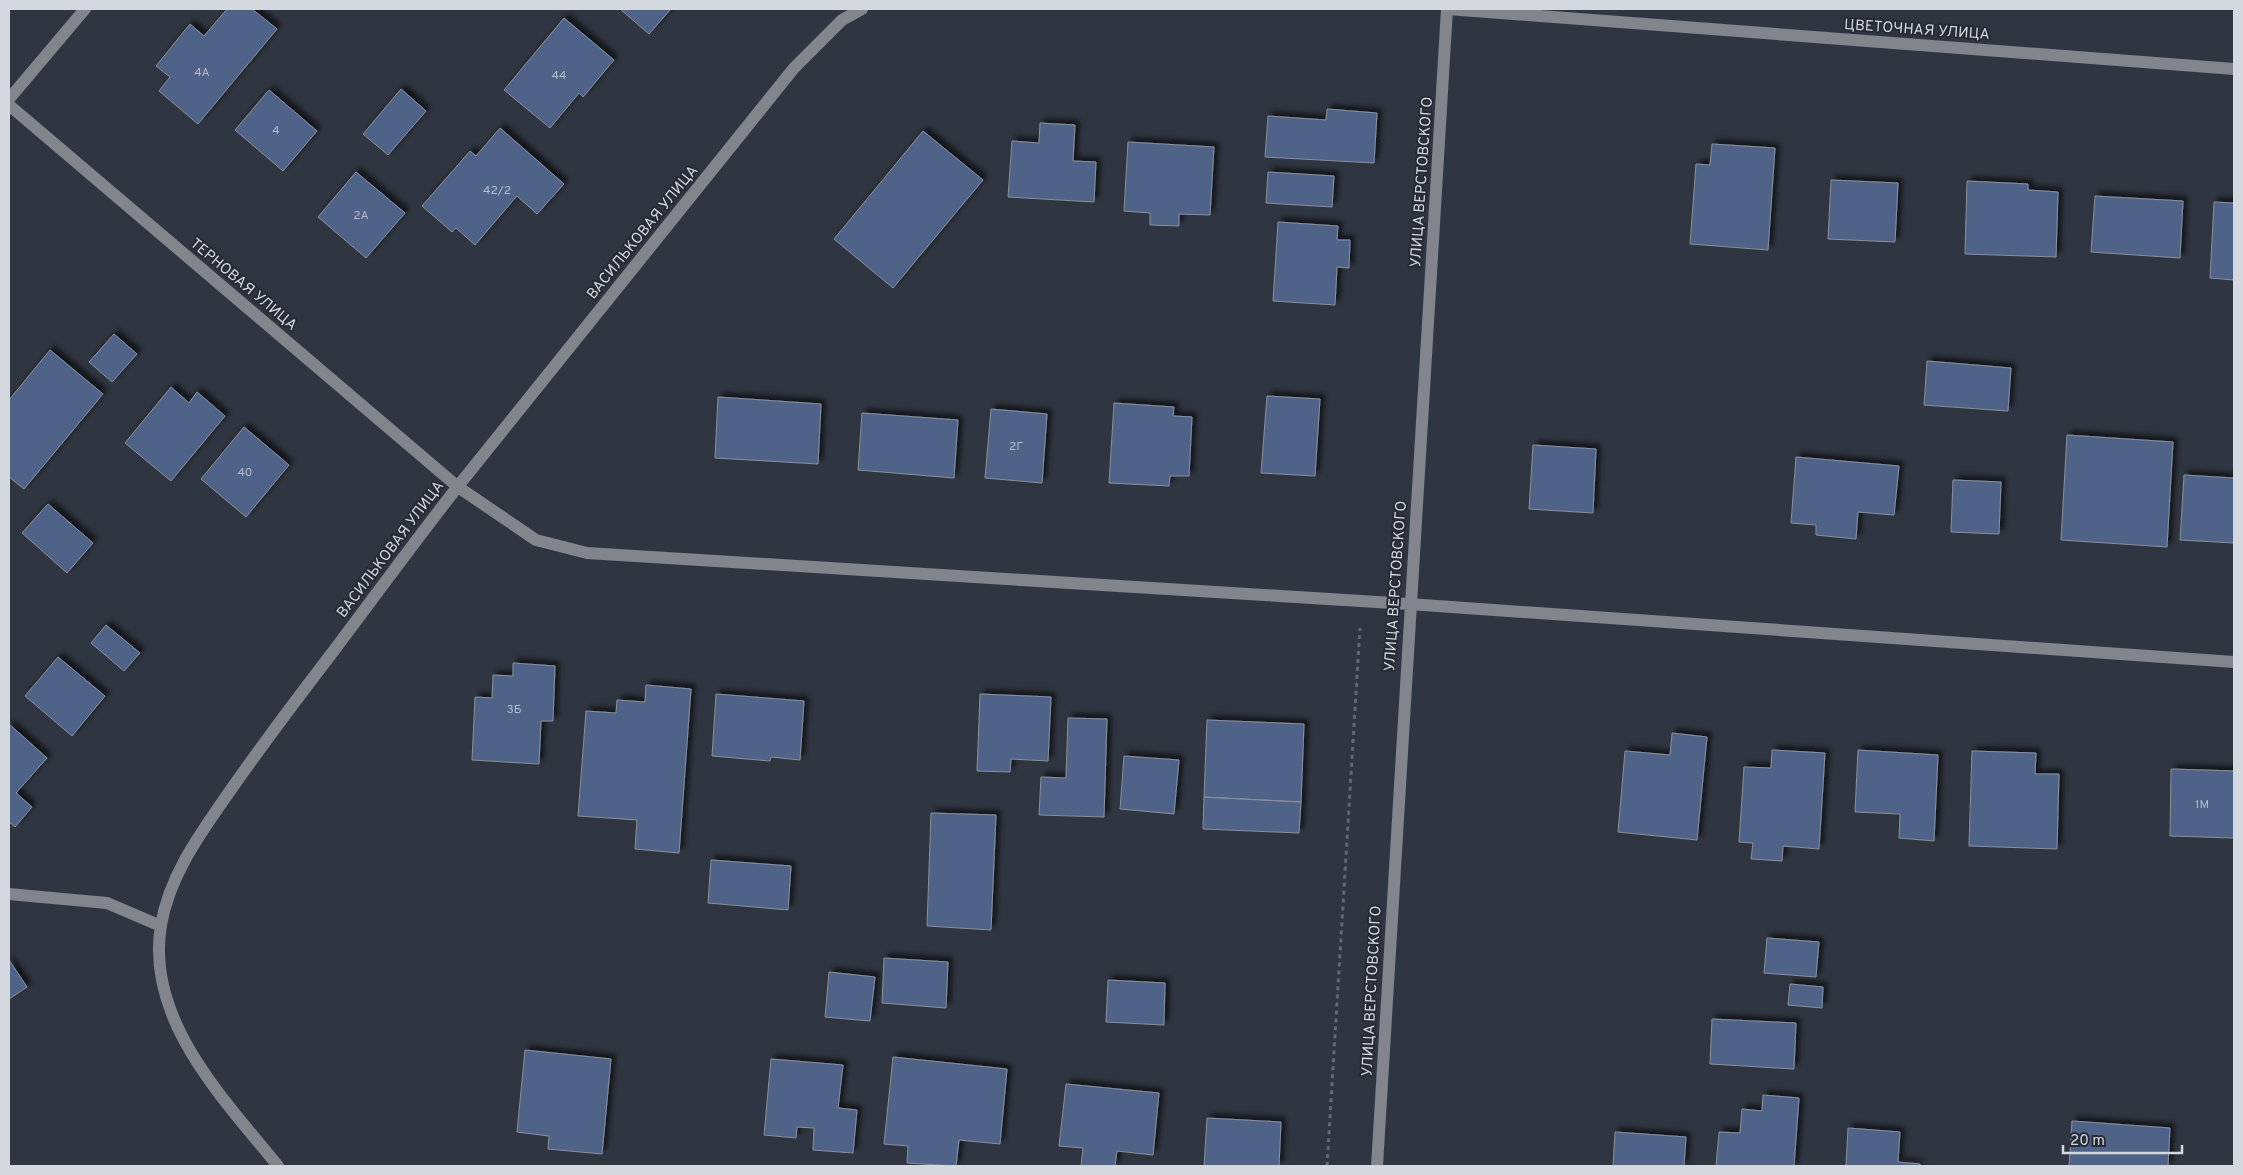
<svg xmlns="http://www.w3.org/2000/svg" width="2243" height="1175" viewBox="0 0 2243 1175" font-family="Overpass,sans-serif">
  <defs>
    <filter id="shadow"><feDropShadow dx="4.5" dy="-4.5" stdDeviation="2.5" flood-color="#0009"/></filter>
  </defs>
  <rect width="100%" height="100%" fill="#303641"/>
  <path fill="#4f6389" stroke="#88909d" filter="url(#shadow)" d="M227,9H252L277,29L198,124L159,91L170,77L156,66L190,24L204,36Z
    M620,9H671L649,34Z
    M564,18L614,60L583,97L579,93L550,128L504,90Z
    M401,89L426,111L388,155L363,134Z
    M269,90L317,131L283,171L235,130Z
    M1327,109L1377,113L1374,163L1265,157L1268,116L1326,120Z
    M1040,123L1075,125L1073,161L1096,162L1094,202L1008,197L1012,141L1039,143Z
    M500,128L564,184L537,214L517,196L475,245L456,228L452,232L422,206L470,151L476,156Z
    M923,131L983,180L893,288L834,239Z
    M1128,142L1214,147L1210,215L1179,214V226L1150,225V213L1124,211Z
    M1712,144L1775,148L1768,250L1690,244L1696,164L1710,165Z
    M356,172L405,213L366,258L318,217Z
    M1268,172L1334,176L1332,207L1266,203Z
    M1831,180L1898,183L1895,242L1828,239Z
    M1967,181L2028,184V190L2058,192L2056,257L1965,254Z
    M2095,196L2183,201L2180,258L2091,252Z
    M2214,202L2234,203V280L2210,278Z
    M1278,222L1338,226L1337,240H1350L1349,268L1337,267L1335,305L1273,301Z
    M114,334L137,354L112,382L89,362Z
    M50,350L103,394L24,489L9,477V400Z
    M1927,361L2011,368L2008,411L1924,405Z
    M171,387L189,403L197,392L225,416L171,481L125,443Z
    M1267,396L1320,399L1315,476L1261,473Z
    M718,397L821,404L818,464L715,458Z
    M1114,403L1174,407L1173,416L1192,417L1189,476H1170L1169,486L1109,483Z
    M991,409L1047,414L1042,483L985,478Z
    M862,413L958,420L954,478L858,470Z
    M244,427L289,465L246,517L201,479Z
    M2067,435L2173,442L2167,547L2061,540Z
    M1533,445L1596,449L1593,513L1529,509Z
    M1796,457L1899,466L1894,515L1858,512L1856,539L1816,535V525L1791,523Z
    M2184,475L2234,478V543L2180,540Z
    M1953,480L2001,482L1999,534L1951,532Z
    M48,504L93,543L67,573L22,533Z
    M106,625L140,653L124,671L91,643Z
    M58,657L105,696L72,736L25,696Z
    M513,663L555,666L553,721H541L539,764L472,760L475,697L492,698L493,675L513,676Z
    M646,685L691,689L679,853L635,849L637,820L578,816L586,711L616,713L617,700L645,702Z
    M716,694L804,701L800,760L771,757L770,761L712,756Z
    M980,694L1051,697L1048,761L1011,759L1010,772L977,771Z
    M1068,718L1107,719L1104,817L1039,815L1041,777L1066,778Z
    M1207,720L1304,724L1301,802L1204,797Z
    M9,724L47,758L16,793L32,807L15,827L9,822Z
    M1672,733L1707,737L1697,840L1618,832L1625,751L1670,755Z
    M1772,750L1825,753L1819,849L1783,846L1782,861L1751,859L1753,843L1739,842L1744,767L1771,768Z
    M1858,750L1938,755L1934,841L1899,838L1900,814L1855,812Z
    M1972,751L2036,753L2035,774H2059L2057,849L1969,846Z
    M1124,756L1179,760L1174,814L1120,809Z
    M2171,769L2234,771V838L2170,836Z
    M1204,797L1301,802L1299,833L1203,829Z
    M931,813L996,815L991,930L927,926Z
    M711,860L791,866L788,910L708,903Z
    M1767,938L1819,942L1816,977L1764,973Z
    M884,958L948,962L946,1008L882,1003Z
    M9,960L27,987L9,999Z
    M829,972L875,977L870,1021L825,1017Z
    M1108,980L1165,983L1164,1025L1106,1022Z
    M1790,984L1823,987L1822,1008L1788,1005Z
    M1712,1019L1796,1023L1794,1069L1710,1064Z
    M525,1050L611,1059L602,1154L548,1149L549,1136L517,1132Z
    M893,1057L1007,1069L1000,1144L959,1140L956,1166L907,1163L908,1146L884,1144Z
    M771,1059L843,1065L838,1108L857,1110L853,1153L813,1150L814,1128L797,1127L796,1138L764,1135Z
    M1066,1084L1159,1093L1153,1155L1117,1151L1115,1166H1081L1083,1148L1059,1146Z
    M1763,1095L1799,1098L1794,1166H1716L1719,1132L1740,1133L1742,1109L1762,1111Z
    M1207,1118L1281,1122L1279,1166H1204Z
    M2072,1121L2170,1128L2168,1166H2069Z
    M1848,1128L1900,1132L1898,1162L1920,1164V1166H1846Z
    M1615,1132L1686,1137L1684,1166H1613Z"/>
  <g fill="none" stroke-linecap="round" stroke-linejoin="round">
    <path stroke="#626771" stroke-width="3" stroke-dasharray="4 4" stroke-linecap="butt" d="M1327,1166L1360,628"/>
    <path stroke="#82858b" stroke-width="12" d="M1448,9L2234,69
      M9,99L85,9
      M9,105L458,487L536,540L587,553L1409,604L2234,662
      M9,894L107,903L161,926
      M278,1166C224,1099 145,1020 161,925C170,873 203,830 232,788C263,744 296,700 329,657C372,600 415,541 459,485C570,345 683,208 794,68L842,20L862,9
      M1377,1166L1447,9"/>
  </g>
  <g text-anchor="middle" stroke-width="4" stroke-linejoin="round" paint-order="stroke">
    <g font-size="12" fill="#b3bbca">
      <text x="202" y="76">4А</text>
      <text x="559" y="79">44</text>
      <text x="276" y="134">4</text>
      <text x="497" y="194">42/2</text>
      <text x="361" y="219">2А</text>
      <text x="1016" y="450">2Г</text>
      <text x="245" y="476">40</text>
      <text x="514" y="713">3Б</text>
      <text x="2202" y="808">1М</text>
    </g>
    <g font-size="15" fill="#d4d8df" stroke="#262b36">
      <text transform="translate(1917 29) rotate(4)" y="5">ЦВЕТОЧНАЯ УЛИЦА</text>
      <text transform="translate(1421 182) rotate(-86)" y="5">УЛИЦА ВЕРСТОВСКОГО</text>
      <text transform="translate(642 232) rotate(-51)" y="5">ВАСИЛЬКОВАЯ УЛИЦА</text>
      <text transform="translate(244 284) rotate(40)" y="5">ТЕРНОВАЯ УЛИЦА</text>
      <text transform="translate(390 549) rotate(-53)" y="5">ВАСИЛЬКОВАЯ УЛИЦА</text>
      <text transform="translate(1395 586) rotate(-86)" y="5">УЛИЦА ВЕРСТОВСКОГО</text>
      <text transform="translate(1371 991) rotate(-87)" y="5">УЛИЦА ВЕРСТОВСКОГО</text>
    </g>
  </g>
  <rect width="2243" height="1175" fill="none" stroke="#d4d8df" stroke-width="20"/>
  <path d="M2063 1145v8h119v-8" fill="none" stroke="#d4d8df" stroke-width="2.5"/>
  <text x="2070" y="1145" font-size="15" fill="#d4d8df" stroke="#262b36" stroke-width="4" paint-order="stroke">20 m</text>
</svg>
